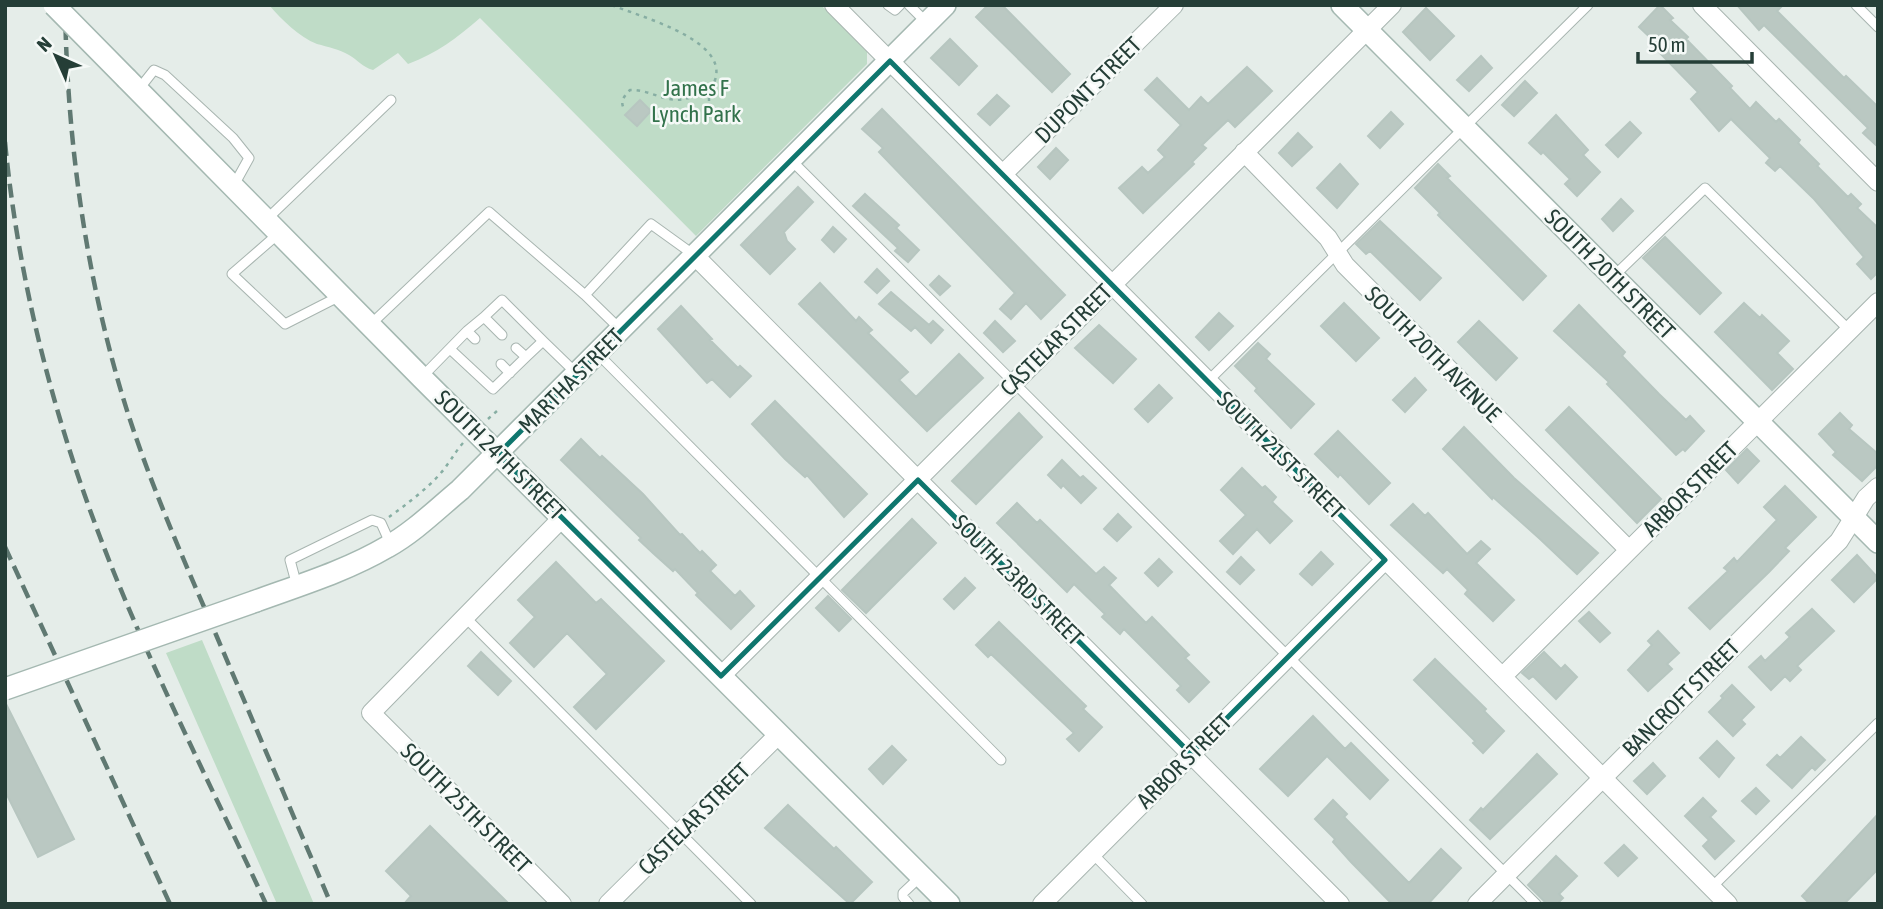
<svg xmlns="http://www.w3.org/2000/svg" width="1883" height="909" viewBox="0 0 1883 909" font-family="'Asap Condensed',sans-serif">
  <rect width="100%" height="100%" fill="#e5ede9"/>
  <path fill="#bfdcc7" d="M269,5H821L867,52V64L696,236L480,18C457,38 437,53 408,64L398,53L373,70C362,67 358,60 349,55C339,49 328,47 317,44C299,37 282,20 269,5Z
    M202,640L314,904H277L166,653Z"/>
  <path fill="#bac8c2" stroke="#b7c6c0" stroke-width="2" d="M988,5H1002L1070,74L1052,92L976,17Z
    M1660,5L1673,18L1670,20L1688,37L1686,39L1732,86L1730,88L1750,109L1756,102L1776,122L1779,119L1800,140L1798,143L1819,164L1817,166L1848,197L1851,194L1861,204L1857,208L1878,228V272L1871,279L1857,264L1864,257L1814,199L1780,166L1775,171L1766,163L1770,158L1731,119L1719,131L1691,99L1698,92L1654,47L1657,44L1639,27Z
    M1737,5H1783L1777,11L1844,78L1846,76L1878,107V147L1863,133L1868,128L1764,25L1759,30Z
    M1426,8L1454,36L1430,60L1403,32Z
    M950,39L977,66L959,85L931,58Z
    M1481,56L1492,68L1469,91L1457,80Z
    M1247,67L1272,91L1235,127L1228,120L1202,145L1206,148L1192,162L1194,164L1143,213L1119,188L1142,167L1148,173L1165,157L1158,150L1181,125L1145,90L1157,78L1189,110L1201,97L1208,104Z
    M1525,81L1537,93L1514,116L1502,105Z
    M997,95L1009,106L990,125L978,114Z
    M640,100L651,111L637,126L625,115Z
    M882,109L1065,295L1041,319L1026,303L1011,319L1000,309L1015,293L879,152L883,148L862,129Z
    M1391,112L1403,124L1380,148L1368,136Z
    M1556,115L1588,150L1583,155L1600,172L1577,196L1565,184L1570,179L1543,152L1541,154L1529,143Z
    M1630,122L1641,133L1618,157L1606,145Z
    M1298,133L1312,147L1292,166L1279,153Z
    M1056,148L1068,160L1050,179L1038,167Z
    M1340,164L1358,184L1337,208L1317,188Z
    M1438,164L1450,176L1447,178L1546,276L1523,300L1438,215L1440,213L1415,188Z
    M798,187L813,202L784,232L787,241L795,249L770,274L741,245Z
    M865,194L899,225L896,228L919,250L908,262L895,251L898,248L853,206Z
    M1621,199L1633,211L1613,231L1602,219Z
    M1380,221L1441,278L1420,300L1370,251L1366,254L1356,244Z
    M833,227L846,239L834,252L822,240Z
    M1665,237L1721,293L1700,314L1643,258Z
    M877,269L889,281L877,293L865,282Z
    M939,276L950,286L940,295L930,285Z
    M820,283L856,321L859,317L872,330L868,333L908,372L899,380L916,397L959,354L983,378L927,431L799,304Z
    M891,292L929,325L933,321L943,330L931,343L915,327L911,331L879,304Z
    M1344,303L1379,338L1356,361L1321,326Z
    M1744,303L1760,318L1762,315L1789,341L1777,353L1793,369L1772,390L1715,332Z
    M1579,305L1625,352L1622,356L1659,394L1686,420L1690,416L1704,431L1685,451L1683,449L1676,455L1607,384L1609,382L1554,331Z
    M681,306L712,339L710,340L738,368L740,366L751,376L730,397L712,379L707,383L658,329Z
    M1219,313L1233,326L1209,350L1196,337Z
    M995,321L1015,341L1003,352L984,333Z
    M1479,321L1517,358L1496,380L1458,342Z
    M1099,325L1136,359L1113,383L1075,348Z
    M1258,343L1270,354L1266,359L1314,404L1291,428L1255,391L1257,388L1235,366Z
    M1415,378L1426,390L1405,412L1393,400Z
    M1159,385L1172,398L1148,422L1135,409Z
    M775,401L867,494L844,517L807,475L805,477L785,459L752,424Z
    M1569,407L1661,499L1637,523L1546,430Z
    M1019,413L1042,437L976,504L952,481Z
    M1840,413L1852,425L1849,429L1878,454V465L1862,481L1833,455L1836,452L1819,434Z
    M1464,427L1514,478L1598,553L1577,574L1540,539L1493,497L1492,499L1443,449Z
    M1338,431L1390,483L1369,504L1340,474L1338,477L1315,454Z
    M581,439L600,458L602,456L643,494L680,535L682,534L700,553L702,551L716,565L710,571L735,596L740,591L754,606L731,629L696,595L698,593L675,569L673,571L654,554L639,540L641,538L561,460Z
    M1747,449L1759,461L1738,483L1726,470Z
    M1062,460L1080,478L1083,476L1096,488L1081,503L1063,485L1061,488L1048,475Z
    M1242,468L1262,488L1265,486L1276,497L1272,502L1292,521L1270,543L1257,529L1233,554L1220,541L1246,515L1221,490Z
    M1785,486L1816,517L1785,548L1789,551L1769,572L1710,629L1689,608L1728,571L1724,568L1734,558L1737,562L1777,520L1764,507Z
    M1017,503L1037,523L1040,520L1096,574L1104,567L1116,578L1109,585L1146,623L1152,617L1189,655L1185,658L1209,682L1189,702L1177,690L1181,686L1124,629L1120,634L1102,617L1105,614L1074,584L1067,592L997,523Z
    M1413,504L1425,516L1428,513L1467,554L1481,541L1490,549L1476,563L1514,600L1493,621L1465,594L1468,590L1447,569L1443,573L1391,525Z
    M1118,514L1131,527L1117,541L1104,529Z
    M912,519L936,543L866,613L842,590Z
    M1321,552L1333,564L1312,585L1300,574Z
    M1857,555L1878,578L1854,602L1832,580Z
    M1241,557L1254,570L1240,584L1227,572Z
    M1159,559L1172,572L1158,586L1145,573Z
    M556,562L596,603L601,599L664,661L596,729L574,707L607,674L567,633L534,667L510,643L535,617L518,600Z
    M965,578L975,588L954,609L944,599Z
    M828,596L851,619L839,631L816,608Z
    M1812,609L1834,631L1797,666L1801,670L1790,681L1785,676L1771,690L1749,667L1761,656L1765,661L1790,637L1786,633Z
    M1589,612L1610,633L1600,642L1579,621Z
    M999,622L1086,706L1083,709L1102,727L1079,751L1067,739L1074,733L991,654L988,657L976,645Z
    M1658,631L1679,653L1667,664L1672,669L1648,691L1628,670L1652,645L1648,641Z
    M481,652L511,681L498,695L468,666Z
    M1544,652L1561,669L1565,665L1577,677L1556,699L1533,676L1529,679L1522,673Z
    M1435,659L1486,709L1484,711L1504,731L1483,753L1473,743L1475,741L1414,680Z
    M1732,685L1754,707L1741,720L1745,724L1733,736L1709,712L1723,698L1721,696Z
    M5,702L74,839L38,857L5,791Z
    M1313,716L1345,749L1351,743L1388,780L1370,799L1327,756L1288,796L1260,769Z
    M1801,737L1825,760L1815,770L1812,767L1792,788L1767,765L1777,755L1780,758Z
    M1717,741L1734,758L1719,777L1700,758Z
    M892,746L906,760L883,784L869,769Z
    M1537,754L1557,774L1490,839L1470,820L1481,808L1483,810Z
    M1653,763L1665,776L1647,794L1634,781Z
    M1756,788L1769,801L1756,814L1742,801Z
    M1703,798L1716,811L1710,817L1734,841L1715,859L1703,846L1709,840L1685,816Z
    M1333,800L1347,814L1344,817L1409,883L1441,849L1461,868L1428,904H1392L1351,862L1333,842L1335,839L1315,819Z
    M788,805L834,849L836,847L872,882L850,904L765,828Z
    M1878,814V869L1844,904H1810L1802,896Z
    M430,826L509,904H404L411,896L386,871Z
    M1624,845L1637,858L1618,876L1605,863Z
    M1556,856L1577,876L1559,894L1563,898L1557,904H1547L1528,885Z"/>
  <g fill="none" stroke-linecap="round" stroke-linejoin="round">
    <defs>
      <path id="lane" d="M888,5L895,10L900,5
        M909,5L926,22
        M1856,5L1878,27
        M139,89L154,70L165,75L233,138L249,158L234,185
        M791,160L1536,904
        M266,220L391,100
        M278,234L232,274L285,324L340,296
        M1614,276L1705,188L1849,330
        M484,317L502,300L543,341L526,357
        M370,325L489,212L585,295
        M621,330L585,295L651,224L694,255
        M467,331L484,317L502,335
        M543,341L575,372
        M450,349L493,389L526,357L516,348
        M598,354L1001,760
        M501,364L510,373
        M422,377L467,331L475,339
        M1208,381L1588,5
        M297,586L290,560L372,520L381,523L390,543
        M464,616L751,904
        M1092,853L1142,904
        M1712,887L1878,723
        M909,904L903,897V893L920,877"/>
      <path id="street" d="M834,5L1728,904
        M1702,5L1878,182
        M1244,152L1328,238L1345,265L1629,550
        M1003,174L1174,5
        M695,256L1340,904
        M721,676L1392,5
        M1502,677L1878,302
        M562,904L371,713L563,517
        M608,904L779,734
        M1042,904L1385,560
        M1477,904L1839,541L1866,498L1878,487"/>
      <path id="secondary" d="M1342,5L1878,542
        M127,79L421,377L949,904
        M256,601C300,585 346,571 387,547C414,532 437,509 460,490L945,5"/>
    </defs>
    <use href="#lane" stroke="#a8b5b0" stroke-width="11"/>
    <use href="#street" stroke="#a8b5b0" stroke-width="20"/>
    <use href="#secondary" stroke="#a4b8b1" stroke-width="24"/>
    <path stroke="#87aea3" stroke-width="2.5" stroke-dasharray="3.5 5" stroke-linecap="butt" d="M612,5C637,16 729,39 715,80C711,92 694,97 684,99C665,103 649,89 630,90C624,96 619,102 625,110
      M709,118V88
      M488,419L498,410
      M389,517C406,505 436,482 447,465C453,457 456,451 463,443"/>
    <use href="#lane" stroke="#fff" stroke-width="9"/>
    <use href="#street" stroke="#fff" stroke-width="18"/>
    <use href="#secondary" stroke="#fff" stroke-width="21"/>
    <path stroke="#607972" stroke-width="4.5" stroke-dasharray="14 7" stroke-linecap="butt" d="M65,5C67,136 84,265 121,391C146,475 182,556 217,637C255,726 293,815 331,904
      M5,142C18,277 52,411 100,537C147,661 210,783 266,904
      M5,547L170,904"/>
    <defs>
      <path id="secondary-bridge" d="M54,5L127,79
        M5,689L256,601"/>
    </defs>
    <use href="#secondary-bridge" stroke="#a4b8b1" stroke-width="24" stroke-linecap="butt"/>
    <use href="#secondary-bridge" stroke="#fff" stroke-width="21"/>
  </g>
  <path fill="none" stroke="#0f766e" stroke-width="5" stroke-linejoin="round" d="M890,61L1385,560L1191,754L918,480L721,676L498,454Z"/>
  <g text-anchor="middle" stroke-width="5" stroke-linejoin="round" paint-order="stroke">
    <g font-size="23" fill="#32724b" stroke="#f5f9f7">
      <text x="696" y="96">James F<tspan x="696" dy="26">Lynch Park</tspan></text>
    </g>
    <g font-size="23" fill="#253e37" stroke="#f5f9f7">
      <text transform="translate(1088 90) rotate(-45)" y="8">DUPONT STREET</text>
      <text transform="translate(1610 274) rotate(45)" y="8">SOUTH 20TH STREET</text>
      <text transform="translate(1056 340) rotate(-45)" y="8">CASTELAR STREET</text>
      <text transform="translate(1433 354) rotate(45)" y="8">SOUTH 20TH AVENUE</text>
      <text transform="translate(571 381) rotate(-45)" y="8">MARTHA STREET</text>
      <text transform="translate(500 455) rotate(45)" y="8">SOUTH 24TH STREET</text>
      <text transform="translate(1281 455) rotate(45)" y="8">SOUTH 21ST STREET</text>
      <text transform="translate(1690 489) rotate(-45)" y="8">ARBOR STREET</text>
      <text transform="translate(1018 580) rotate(45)" y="8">SOUTH 23RD STREET</text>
      <text transform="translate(1681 698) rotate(-45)" y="8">BANCROFT STREET</text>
      <text transform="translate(1184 761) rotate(-45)" y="8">ARBOR STREET</text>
      <text transform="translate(466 808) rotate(45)" y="8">SOUTH 25TH STREET</text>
      <text transform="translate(694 819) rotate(-45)" y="8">CASTELAR STREET</text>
    </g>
  </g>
  <rect width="1883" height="909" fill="none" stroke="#253e37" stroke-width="14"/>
  <g transform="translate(56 56) rotate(315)" stroke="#f5f9f7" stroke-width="5" paint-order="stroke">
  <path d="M0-5L12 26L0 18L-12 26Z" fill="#253e37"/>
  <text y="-10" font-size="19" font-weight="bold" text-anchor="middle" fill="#253e37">N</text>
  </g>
  <path d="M1638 52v10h114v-10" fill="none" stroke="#253e37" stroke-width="3.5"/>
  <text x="1648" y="52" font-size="21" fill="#253e37" stroke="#f5f9f7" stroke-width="5" paint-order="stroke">50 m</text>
</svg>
